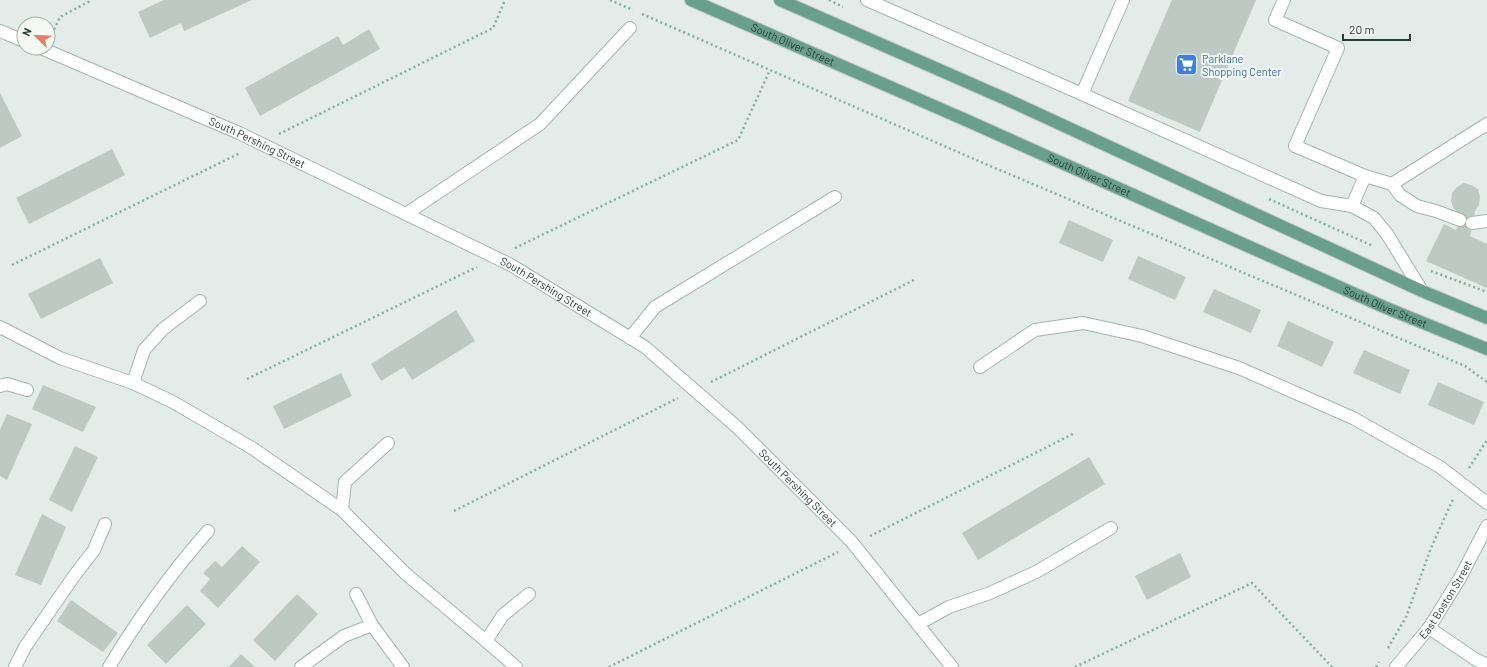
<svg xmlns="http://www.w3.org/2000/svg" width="1487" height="667" viewBox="0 0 1487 667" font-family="Barlow,sans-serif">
  <rect width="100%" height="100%" fill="#e3ece8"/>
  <path fill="#bccac3" d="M164,0H252L184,31L181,23L150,38L138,12Z
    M1172,0H1256L1200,132L1128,101Z
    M369,29L380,49L260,116L245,88L338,36L343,45Z
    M0,93L22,136L0,148Z
    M112,149L125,175L29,224L16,198Z
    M1464,183L1471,185L1478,189L1480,197L1479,205L1475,211L1470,236L1487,244V288L1426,261L1444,224L1456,230L1463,214L1457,212L1453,207L1451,201L1452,193L1457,187Z
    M1069,220L1113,240L1103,262L1059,243Z
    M1138,256L1186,277L1175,300L1128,279Z
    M100,258L113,283L41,319L28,294Z
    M1214,289L1261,310L1251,333L1203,312Z
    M456,310L475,341L412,380L404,367L381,381L371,364Z
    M1288,321L1334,342L1322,367L1277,346Z
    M1364,350L1410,370L1400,394L1353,373Z
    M341,373L352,396L284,429L273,406Z
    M1438,382L1484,402L1474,425L1428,405Z
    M43,385L96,407L83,432L32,409Z
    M7,414L32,424L7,480L0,476V430Z
    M75,446L98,457L72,512L49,500Z
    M1089,457L1105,484L978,560L962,533Z
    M42,514L66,527L41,585L15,575Z
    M242,546L260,562L218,608L200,591L210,579L203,573L215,561L222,567Z
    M1180,553L1191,577L1147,600L1135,576Z
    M297,594L318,614L275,661L253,640Z
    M71,600L118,633L103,652L57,621Z
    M187,605L206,624L166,664L147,645Z
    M241,654L255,667H229Z"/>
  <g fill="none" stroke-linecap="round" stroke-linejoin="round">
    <defs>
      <g id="minor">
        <path d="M867,0L1082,94"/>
        <path d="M1123,0L1082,94L1321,201L1352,206L1374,218L1387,234L1422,291"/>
        <path d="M1284,0L1275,20L1338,48L1295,146L1365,176L1392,184L1400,195L1417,206L1436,211L1460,220"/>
        <path d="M0,31L24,41"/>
        <path id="s1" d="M41,48L239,133L511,265L645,347L738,428L851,541L952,667"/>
        <path d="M1392,184L1487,124"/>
        <path d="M1352,206L1365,176"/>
        <path d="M406,214L540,124L630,28"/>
        <path d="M1472,223L1487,221"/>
        <path d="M0,327L60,358L133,383L173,402L252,448L342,510L406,574L486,641L516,667"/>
        <path d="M630,338L655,307L835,197"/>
        <path d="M980,367L1035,330L1083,323L1142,336L1239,368L1353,418L1440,467L1487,503"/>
        <path d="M133,383L144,350L163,329L200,301"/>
        <path d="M0,386L7,384L27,390"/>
        <path d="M342,510L345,482L388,443"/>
        <path d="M356,594L372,625"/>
        <path d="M918,624L949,607L990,593L1036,572L1111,528"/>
        <path d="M1429,628L1475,659L1487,665"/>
        <path d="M486,641L503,615L529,594"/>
        <path d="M15,667L25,647L74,576L94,550L105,524"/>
        <path d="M109,667C138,619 171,573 208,531"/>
        <path d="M301,667L344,636L372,625L403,667"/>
        <path id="s2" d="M1396,667L1429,628L1460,578L1487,526"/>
      </g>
      <g id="major">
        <path id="s3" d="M691,0L968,121L1384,307L1487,349"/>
        <path d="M780,0L1008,100L1422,291L1487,318"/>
      </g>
    </defs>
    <use href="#minor" stroke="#a6b4ae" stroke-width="14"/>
    <use href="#major" stroke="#c2c9c6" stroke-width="14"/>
    <path stroke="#86ae9f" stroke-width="2.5" stroke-dasharray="2 3" stroke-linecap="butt" d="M610,0L633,10
      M829,0L843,7
      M642,14L990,166L1465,366L1487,382
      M52,34L60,17L92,0
      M279,134L493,28L505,0
      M1269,199L1373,246
      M515,248L738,140L770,70
      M12,265L240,153
      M1431,271L1487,292
      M247,379L477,267
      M711,382L914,280
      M1469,468L1487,440
      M454,511L678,398
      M870,536L1073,434
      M1388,648L1406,617L1431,548L1453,499
      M609,667L838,552
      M1075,667L1252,583L1332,667
      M1376,667L1379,662"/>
    <use href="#minor" stroke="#fff" stroke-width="12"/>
    <use href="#major" stroke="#6a9f8e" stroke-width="12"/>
  </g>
  <defs>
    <symbol id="supermarket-square" viewBox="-11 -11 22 22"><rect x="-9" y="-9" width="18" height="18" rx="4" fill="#3f7fe0" stroke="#f4f9f6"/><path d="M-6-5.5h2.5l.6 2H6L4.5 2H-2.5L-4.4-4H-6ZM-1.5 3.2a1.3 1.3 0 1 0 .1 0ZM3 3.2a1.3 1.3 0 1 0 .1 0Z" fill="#fff"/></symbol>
  </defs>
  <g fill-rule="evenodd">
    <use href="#supermarket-square" x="1174" y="52" width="25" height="25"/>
  </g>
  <g text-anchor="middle" stroke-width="4" stroke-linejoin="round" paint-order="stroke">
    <g font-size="11" fill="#243d34" stroke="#f4f9f6">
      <text dy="4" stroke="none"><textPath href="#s3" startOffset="111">South Oliver Street</textPath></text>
      <text dy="4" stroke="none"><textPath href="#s1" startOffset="236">South Pershing Street</textPath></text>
      <text dy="4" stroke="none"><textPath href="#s3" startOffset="435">South Oliver Street</textPath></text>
      <text dy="4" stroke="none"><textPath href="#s1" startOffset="559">South Pershing Street</textPath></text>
      <text dy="4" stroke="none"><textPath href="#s3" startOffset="759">South Oliver Street</textPath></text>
      <text dy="4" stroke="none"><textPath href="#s1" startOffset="883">South Pershing Street</textPath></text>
      <text dy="4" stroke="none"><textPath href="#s2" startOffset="84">East Boston Street</textPath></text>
    </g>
    <g font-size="11" fill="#366cbe" stroke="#f4f9f6" text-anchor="start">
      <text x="1202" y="63">Parklane<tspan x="1202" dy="13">Shopping Center</tspan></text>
    </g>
  </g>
  <g transform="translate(36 36) rotate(294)"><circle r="19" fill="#f4f9f6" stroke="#a1aea8"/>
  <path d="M0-3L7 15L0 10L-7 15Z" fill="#ea7c64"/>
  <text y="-6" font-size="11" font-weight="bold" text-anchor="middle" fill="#243d34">N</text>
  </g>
  <path d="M1343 34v6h67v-6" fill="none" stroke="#243d34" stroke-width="2"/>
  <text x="1349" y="34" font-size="12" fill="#243d34" stroke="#f4f9f6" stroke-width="3" paint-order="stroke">20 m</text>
</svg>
